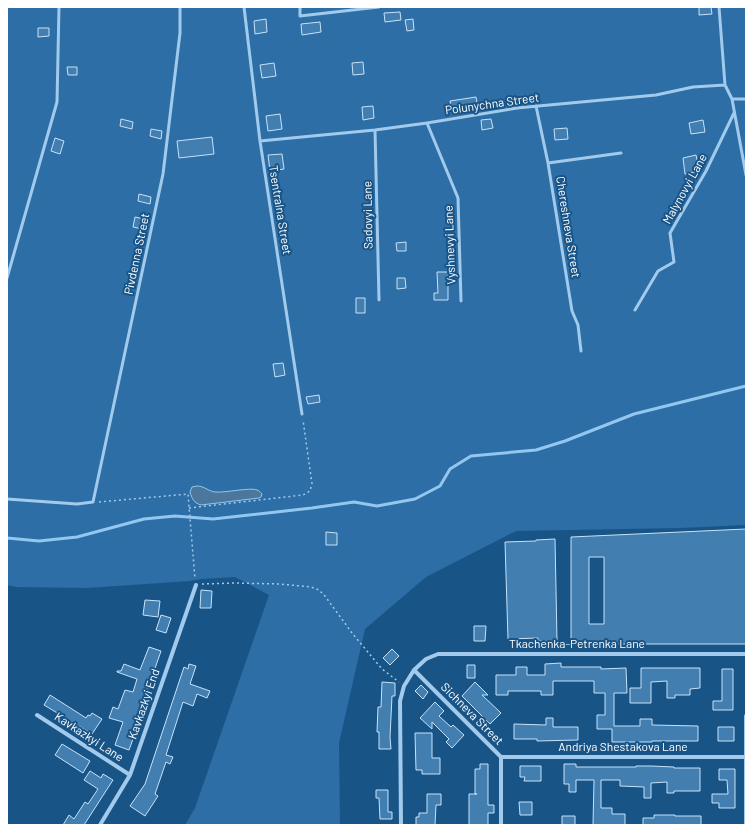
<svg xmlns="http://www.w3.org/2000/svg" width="753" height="832" viewBox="0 0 753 832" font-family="Barlow,sans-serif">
  <rect width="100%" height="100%" fill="#195487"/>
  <path fill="#2c6ea5" d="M7,7H746V525L680,528L516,531L426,577L365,629L339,743L340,825H185L195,808L269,595L235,577L201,579L190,581L87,588L16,587L7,585Z"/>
  <path fill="#4c769c" stroke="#93c7ef" d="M197,486C204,486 208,491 215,492C225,493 251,487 257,490C260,491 260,492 262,494L261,497L259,498L201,505C194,503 192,499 190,492L192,487Z"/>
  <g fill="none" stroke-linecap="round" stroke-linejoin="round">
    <path stroke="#93c7ef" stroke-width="3" d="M7,538L39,541L77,537L144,519L175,516L213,519L312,508L354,502L377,506L415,499L440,486L450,469L471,456L536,450L565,441L634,414L746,386"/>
  </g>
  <path fill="#427eb0" stroke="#c6e2f9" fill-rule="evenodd" d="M699,7H711L712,14L699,15Z
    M400,12L401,20L385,22L384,13Z
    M266,19L267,32L255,34L254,21Z
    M413,19L414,30L407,31L405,20Z
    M320,22L321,32L302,35L301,24Z
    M38,28H49V36L38,37Z
    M363,62L364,74L353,75L352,63Z
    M274,63L276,76L262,78L260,65Z
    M67,67H77V75H68Z
    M476,97L478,108L468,109V108L452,110L450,101Z
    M373,106L374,118L363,120L362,107Z
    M280,114L282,129L268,131L266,116Z
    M121,119L133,122L132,129L120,126Z
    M491,119L493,128L482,130L481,120Z
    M703,120L705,132L691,134L689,123Z
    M567,128L568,139L555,140L554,129Z
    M151,129L162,131L161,139L150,136Z
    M212,137L214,154L179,158L177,141Z
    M55,138L64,141L60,154L51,151Z
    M282,154L284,169L270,171L268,155Z
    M696,155L699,171L685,174L683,158Z
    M139,194L151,197L150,204L138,201Z
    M135,217L144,219L142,229L133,227Z
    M406,242V251H397L396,243Z
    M437,272H448V300H434V293H438Z
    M397,278H405L406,288L397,289Z
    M356,298H365V313H356Z
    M283,363L285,375L275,377L273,364Z
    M319,395L320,402L308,404L306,397Z
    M746,529V644H571V537ZM589,557H604V624H589Z
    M326,532L337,533V545H326Z
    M555,539L557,641H538V638L508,639L505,542L536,541V540Z
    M201,590L212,591L211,608H200Z
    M145,600L160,601L158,617L143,615Z
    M161,615L171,618L166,633L156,630Z
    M474,626H486L485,641H474Z
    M149,647L161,651L131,738L133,739L129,750L115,745L123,722L109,718L113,707L118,709L125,690L133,692L137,679L117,672V671H121L124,664L140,670Z
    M392,649L399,656L390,665L383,658Z
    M561,663V667H601V669L626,668L627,693H614V726H640V719H652V725L698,726V741H652V742H612V729H597V715H605V693H594V681H553V695H541V691H508V695H496V675H516V667H527V675H545V664Z
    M189,664L196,666L190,684L210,691L207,698L197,694L193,706L183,702L166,755L173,757L170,764L166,762L155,794L158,796L145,816L130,806L145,784L184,667L188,669Z
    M467,665H475V678H467Z
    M641,668H700V688L690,689V695H675V698H667V681L651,682V703H630V688H641Z
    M722,669H733V710H713V701H722Z
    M382,682L395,683V696H392L390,737L391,749H379V732H377L378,707H381Z
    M475,682L488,695H482L501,713L490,724L462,696Z
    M421,685L428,692L423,699L415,691Z
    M50,695L86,718L88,715L90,716L92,713L102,719L92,734L44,705Z
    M435,702L444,711L439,716L451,727L453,725L464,735L452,748L446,742L449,739L432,722V729L420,718Z
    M546,718H553V727H578V740L537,741V739H514V724L546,725Z
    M718,727H734V741H718Z
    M415,733H432V758H440V774H422V770H416Z
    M62,744L90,761L83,773L55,755Z
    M480,764H488V805H494V813H488V825H469V794H477H475V769H480Z
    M564,764H576V767H636V766H651L674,767V768H700V791H674V793H667V782L651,783V798H644V787L620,786V780H601V808H612V814H625V825H593L594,780H576V792H569V784H564Z
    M520,766H541V781H524L525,777H520Z
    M719,769H735V808H719V803H712V794H728L727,780H719Z
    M90,771L101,778L103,774L113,780L84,825H63L69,815L74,819L85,802L88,804L98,789L84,780Z
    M376,790H388V812H392V819H380L379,798H376Z
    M427,794H441V805H436L435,825H416V817H419V813H427Z
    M519,802H532V815H520Z
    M654,815H675V816H701V825H643V818H654Z
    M562,816H575V825H562Z"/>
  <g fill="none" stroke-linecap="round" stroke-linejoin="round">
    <path stroke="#a1caec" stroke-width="1.5" stroke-dasharray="2 3" stroke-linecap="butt" d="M99,502L188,494L195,579
      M189,508L303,495L310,491L312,484L303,420
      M202,584L235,583L280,584L311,587L319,590L325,596L352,633L382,669L399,682"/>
    <path stroke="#a1caec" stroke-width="3" d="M244,7L260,141L302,414
      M300,7V16L379,7
      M719,7L725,85L732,99L746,175
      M732,99H746
      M536,106L548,163L572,311L578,325L581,351
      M427,123L458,198L461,301
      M375,130L379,300
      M260,141L375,130L427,123L517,108L656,95L693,87L725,85
      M548,163L621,153
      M7,278L57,102L59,7
      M635,310L658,271L674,262L670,233L706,171L734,113
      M7,499L77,504L93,502L163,174L180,33V7"/>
    <path stroke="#a1caec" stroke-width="4" d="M414,670L501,757V825
      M37,715L130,775
      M501,757H746
      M100,825L130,775L196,585
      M401,825L400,701L404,686L414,670L426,659L438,654H746
      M746,825V716"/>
  </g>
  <g text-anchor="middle" stroke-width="4" stroke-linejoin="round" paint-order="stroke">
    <g font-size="12" fill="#fff" stroke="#195487">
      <text transform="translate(492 104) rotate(-8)" y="4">Polunychna Street</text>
      <text transform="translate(685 189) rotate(-61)" y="4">Malynovyi Lane</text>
      <text transform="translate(280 210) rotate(81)" y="4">Tsentralna Street</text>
      <text transform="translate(368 215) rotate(-91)" y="4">Sadovyi Lane</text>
      <text transform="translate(568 227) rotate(81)" y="4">Chereshneva Street</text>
      <text transform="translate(450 245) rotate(-92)" y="4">Vyshnevyi Lane</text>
      <text transform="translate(137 254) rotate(-78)" y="4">Pivdenna Street</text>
      <text x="577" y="648">Tkachenka-Petrenka Lane</text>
      <text transform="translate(144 704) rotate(-71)" y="4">Kavkazkyi End</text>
      <text transform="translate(472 714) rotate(45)" y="4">Sichneva Street</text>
      <text transform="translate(89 737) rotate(33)" y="4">Kavkazkyi Lane</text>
      <text x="623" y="751">Andriya Shestakova Lane</text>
    </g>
  </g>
  <rect width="753" height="832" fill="none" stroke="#ffffff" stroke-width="16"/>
</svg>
